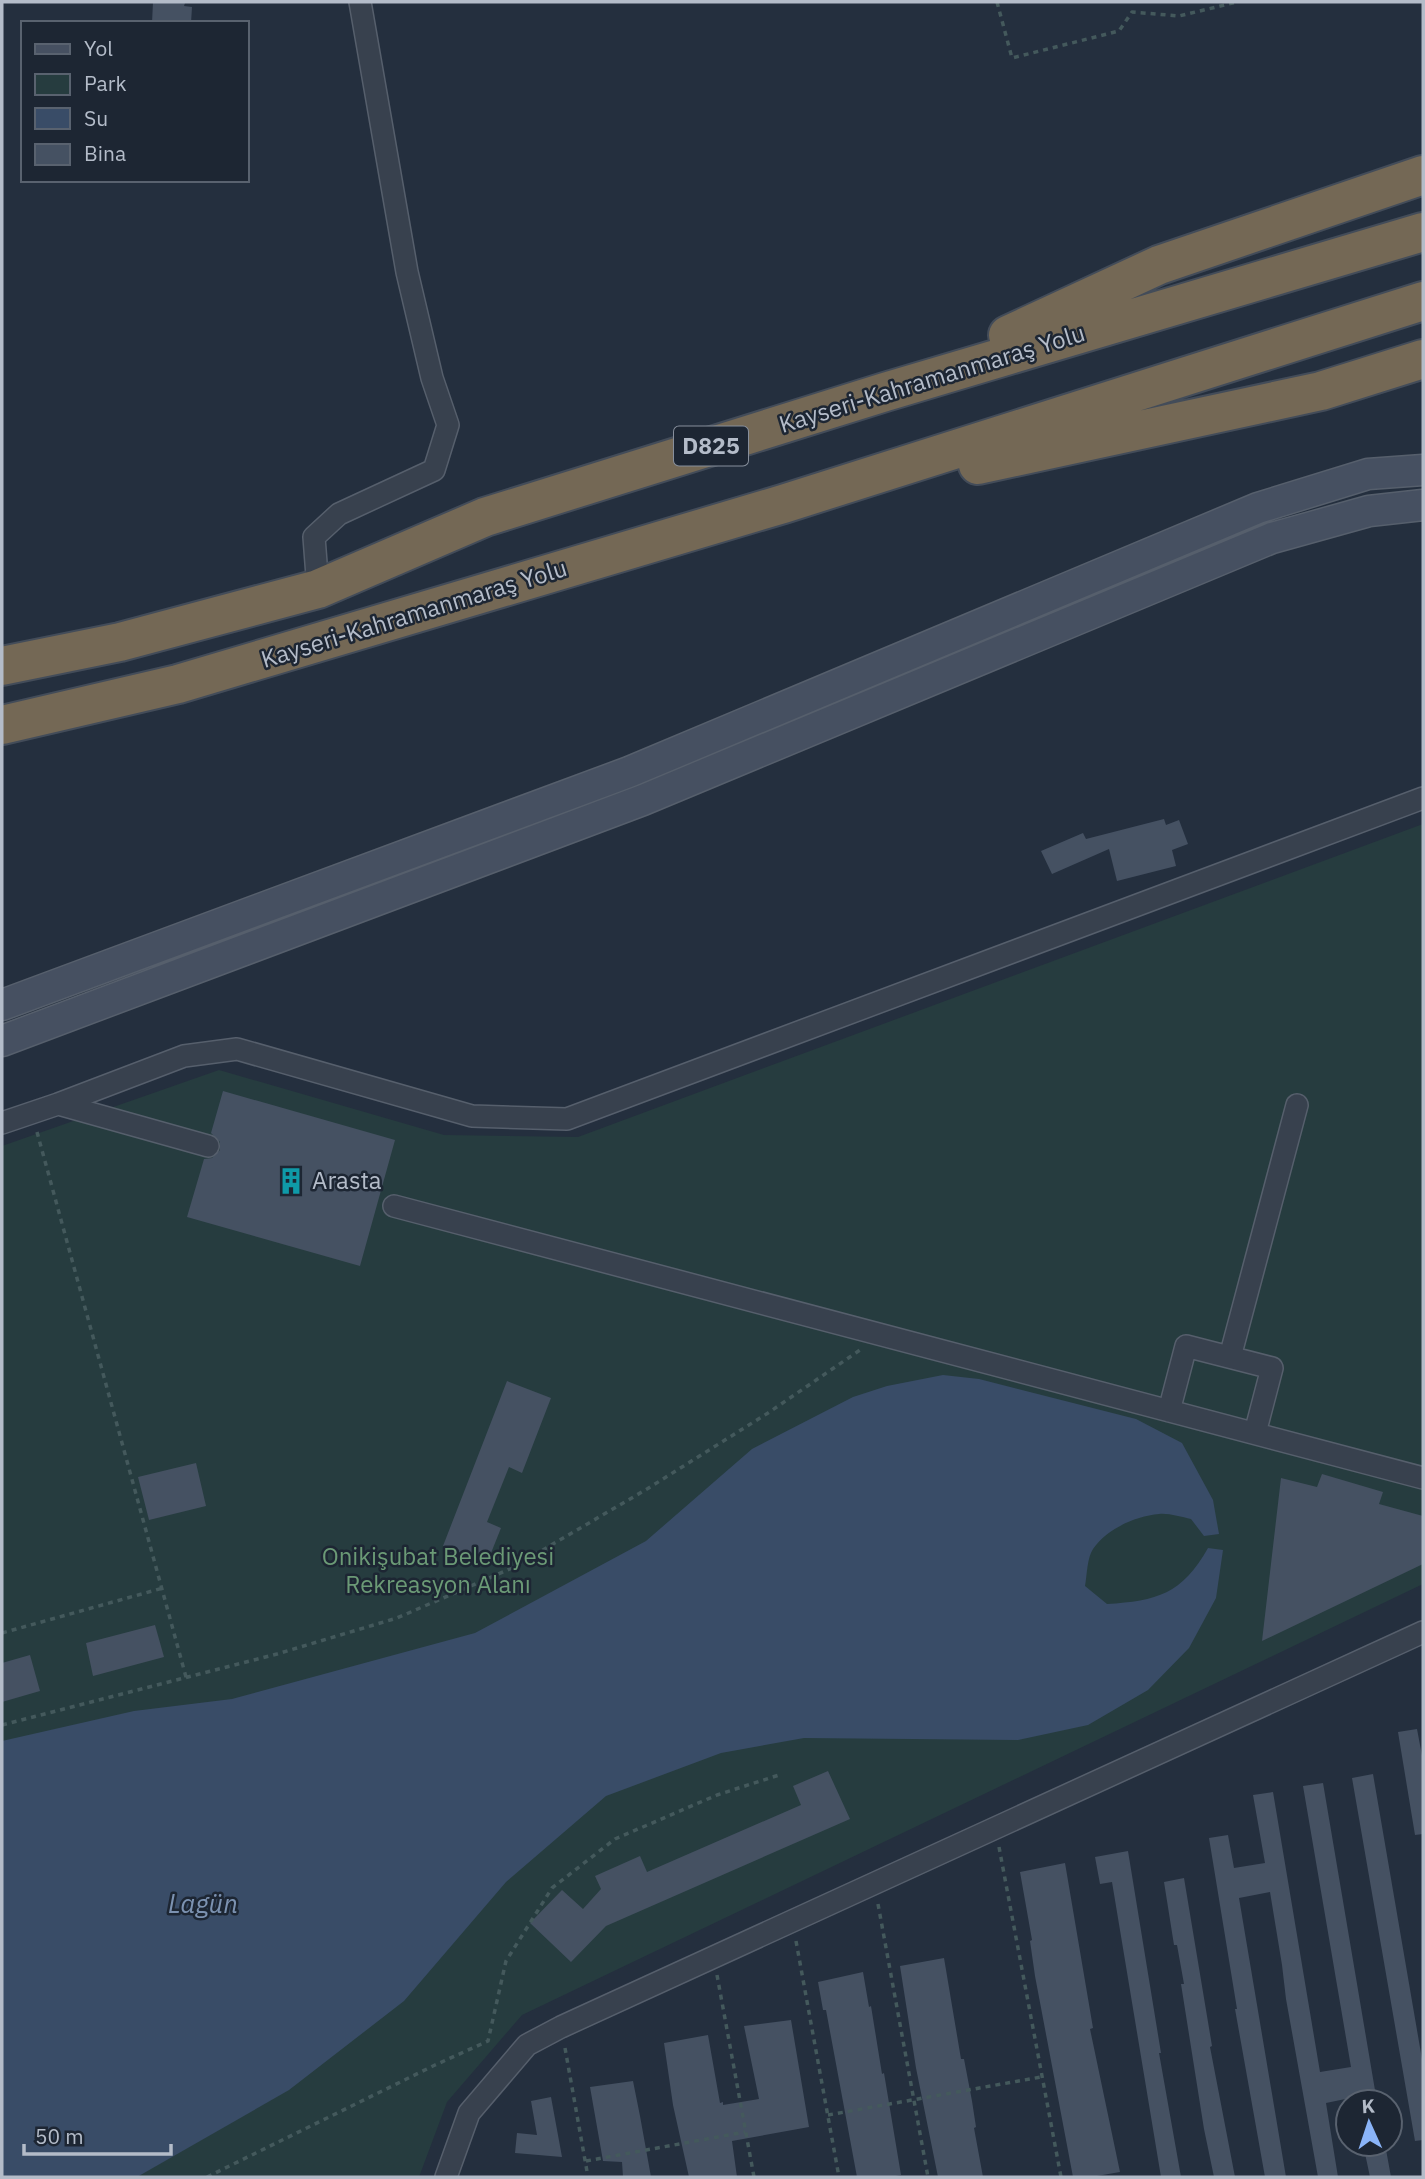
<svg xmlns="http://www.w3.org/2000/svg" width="1425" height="2179" viewBox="0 0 1425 2179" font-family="'IBM Plex Sans',sans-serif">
  <rect width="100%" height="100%" fill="#242f3e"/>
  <path fill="#263c3f" d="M1423,824V1584L522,2015L447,2102L419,2177H2V1146L219,1070L444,1135L578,1137Z"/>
  <path fill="#394c67" d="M943,1375L979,1379L1136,1419L1182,1443L1213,1500L1219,1534L1204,1536L1191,1519C1181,1517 1169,1513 1159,1514C1135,1516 1107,1529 1093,1549C1087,1558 1087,1575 1085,1586L1107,1604C1157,1601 1182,1594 1208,1548L1223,1550L1216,1598L1189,1648L1148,1690L1088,1725L1018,1740L804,1738L721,1753L606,1796L506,1882L404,2001L289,2090L137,2177H2V1741L134,1711L232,1699L475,1633L646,1541L752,1449L853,1397L887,1386Z"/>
  <path fill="#455162" d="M153,2L185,3L184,6L192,7L191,23H152Z
    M1164,819L1166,825L1179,820L1188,844L1172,850L1176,866L1117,881L1109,849L1052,874L1041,851L1083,833L1086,839Z
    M223,1091L395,1140L360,1266L187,1217L204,1159L212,1158L220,1150V1142L211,1133Z
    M507,1381L551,1398L522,1473L509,1467L487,1522L501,1528L487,1563L443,1546Z
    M196,1463L206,1506L149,1520L138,1477Z
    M1322,1474L1383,1492L1379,1504L1423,1516V1564L1262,1641L1281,1478L1317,1487Z
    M155,1625L164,1657L93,1676L86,1643Z
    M30,1655L40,1691L2,1702V1663Z
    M1417,1729L1423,1761V1834L1415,1835L1398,1732Z
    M828,1771L850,1819L606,1926L571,1962L530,1923L562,1890L583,1909L601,1889L595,1876L640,1856L647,1872L801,1805L793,1786Z
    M1373,1774L1423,2065V2140L1415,2141L1352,1778Z
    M1323,1783L1377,2102H1356L1355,2097L1326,2103L1338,2177H1318L1286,1999L1282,1965L1270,1892L1239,1898L1286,2177H1265L1235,2009H1237L1209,1838L1228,1835L1234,1868L1265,1863L1253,1795L1273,1792L1320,2072L1351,2067L1303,1786Z
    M1128,1851L1161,2053H1159L1181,2177H1161L1112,1882L1100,1884L1095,1857Z
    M1065,1863L1093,2028L1090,2029L1120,2172L1091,2177H1073L1035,1976L1030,1941L1032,1940L1020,1872Z
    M1184,1878L1212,2046L1210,2047L1235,2177H1214L1204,2129L1181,1984H1184L1177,1945H1174L1164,1882Z
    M944,1958L961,2059H964L972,2101L976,2127L974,2128L983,2177H938L916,2068L900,1966Z
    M863,1972L869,2007L871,2006L882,2074L884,2073L901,2175L890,2177H857L826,2010H823L818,1982Z
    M791,2020L809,2127L732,2141L737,2177H689L673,2105L664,2043L708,2035L720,2103L723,2102V2105L759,2099L744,2026Z
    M633,2081L640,2116L651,2177H623L622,2162L603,2161L590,2087Z
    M551,2097L562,2157L515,2153L517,2133L537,2135L531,2101Z
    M1363,2144H1385L1391,2177H1370Z"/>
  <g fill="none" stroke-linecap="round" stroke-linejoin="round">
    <defs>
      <path id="street" d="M318,589L314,537L339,514L434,470L448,425L432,378L407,272L360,2
        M58,1104L208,1146
        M2,1123L58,1104L184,1056L237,1049L472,1116L567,1119L1423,798
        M394,1206L1423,1478
        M1230,1357L1297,1105
        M1169,1411L1186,1346L1272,1368L1255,1433
        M446,2177L469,2113L527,2045L561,2027L1423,1632"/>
      <path id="secondary" d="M2,1005L629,772L1258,508L1368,474L1423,470
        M2,1041L643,800L1272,538L1369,511L1423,505"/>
      <path id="highway" d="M1008,335L1159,265L1423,175
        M978,465L1321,391L1423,359
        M2,666L120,642L318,589L485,517L885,392L1423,232
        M2,725L178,684L783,504L1423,301"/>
    </defs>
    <use href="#street" stroke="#565f6c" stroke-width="24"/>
    <use href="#secondary" stroke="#565f6c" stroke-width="33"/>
    <use href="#highway" stroke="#434c59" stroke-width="42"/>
    <path stroke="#44595c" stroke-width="3.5" stroke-dasharray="5 5" stroke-linecap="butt" d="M997,2L1012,58L1119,31L1132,12L1179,16L1237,2
      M37,1132L186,1677
      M2,1633L163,1588
      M2,1725L277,1654L397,1618L512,1568L647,1489L768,1413L860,1350
      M999,1847L1061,2177
      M878,1904L928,2177
      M796,1941L839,2177
      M717,1975L754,2177
      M565,2048L588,2177
      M828,2115L1041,2077
      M586,2161L745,2132
      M207,2177L435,2065L488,2041L506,1961L552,1888L615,1839L717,1795L779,1775"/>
    <use href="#street" stroke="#38414e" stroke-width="21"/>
    <use href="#secondary" stroke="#465061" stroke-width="30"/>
    <use href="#highway" stroke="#746855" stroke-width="38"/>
  </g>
  <defs>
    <symbol id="building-bare" viewBox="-9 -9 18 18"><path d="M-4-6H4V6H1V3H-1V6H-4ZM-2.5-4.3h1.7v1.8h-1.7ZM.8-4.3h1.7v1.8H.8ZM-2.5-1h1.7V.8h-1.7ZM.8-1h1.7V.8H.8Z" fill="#0f9aa8" stroke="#1d2633" stroke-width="2.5" paint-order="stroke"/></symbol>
  </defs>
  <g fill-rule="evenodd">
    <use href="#building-bare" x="272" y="1162" width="38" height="38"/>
  </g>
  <g text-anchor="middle" stroke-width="5" stroke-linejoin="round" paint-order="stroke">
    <rect fill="#1d2633" stroke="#878f9c" stroke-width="2" x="674" y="426.5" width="74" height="39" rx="5"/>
    <g font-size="23" font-weight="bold" fill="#b4bcc9">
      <text x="711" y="454">D825</text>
    </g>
    <g font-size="24" fill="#b4bcc9" stroke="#1d2633">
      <text transform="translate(932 379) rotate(-17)" y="8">Kayseri-Kahramanmaraş Yolu</text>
      <text transform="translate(414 614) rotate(-17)" y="8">Kayseri-Kahramanmaraş Yolu</text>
    </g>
    <g font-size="24" fill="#b4bcc9" stroke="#1d2633" text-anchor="start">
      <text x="312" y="1189">Arasta</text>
    </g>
    <g font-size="24" fill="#6b9a76" stroke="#1d2633">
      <text x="438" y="1565">Onikişubat Belediyesi<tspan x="438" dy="28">Rekreasyon Alanı</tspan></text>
    </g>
    <g font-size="26" font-style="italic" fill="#7c92b1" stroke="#1d2633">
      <text x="203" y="1913">Lagün</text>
    </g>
  </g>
  <rect width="1425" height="2179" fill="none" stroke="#b4bcc9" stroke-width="7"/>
  <rect x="21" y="21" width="228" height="161" fill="#1d2633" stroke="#59626f" stroke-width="2"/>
  <rect x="35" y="44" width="35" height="10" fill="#465061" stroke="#59626f" stroke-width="2"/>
  <text x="84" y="56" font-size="21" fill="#b4bcc9">Yol</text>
  <rect x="35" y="74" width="35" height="21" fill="#263c3f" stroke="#59626f" stroke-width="2"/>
  <text x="84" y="91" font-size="21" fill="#b4bcc9">Park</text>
  <rect x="35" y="108" width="35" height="21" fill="#394c67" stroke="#59626f" stroke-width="2"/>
  <text x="84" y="126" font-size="21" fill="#b4bcc9">Su</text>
  <rect x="35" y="144" width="35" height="21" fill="#455162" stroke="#59626f" stroke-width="2"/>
  <text x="84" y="161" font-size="21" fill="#b4bcc9">Bina</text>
  <g transform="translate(1369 2123) rotate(357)"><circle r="33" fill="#1d2633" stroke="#59626f" stroke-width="2"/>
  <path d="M0-5L12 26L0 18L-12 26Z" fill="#8ab4f8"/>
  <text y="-10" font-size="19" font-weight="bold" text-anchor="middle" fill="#b4bcc9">K</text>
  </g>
  <path d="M24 2144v10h147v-10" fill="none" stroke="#b4bcc9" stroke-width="3.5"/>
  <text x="35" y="2144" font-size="21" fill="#b4bcc9" stroke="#1d2633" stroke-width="5" paint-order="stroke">50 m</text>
</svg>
